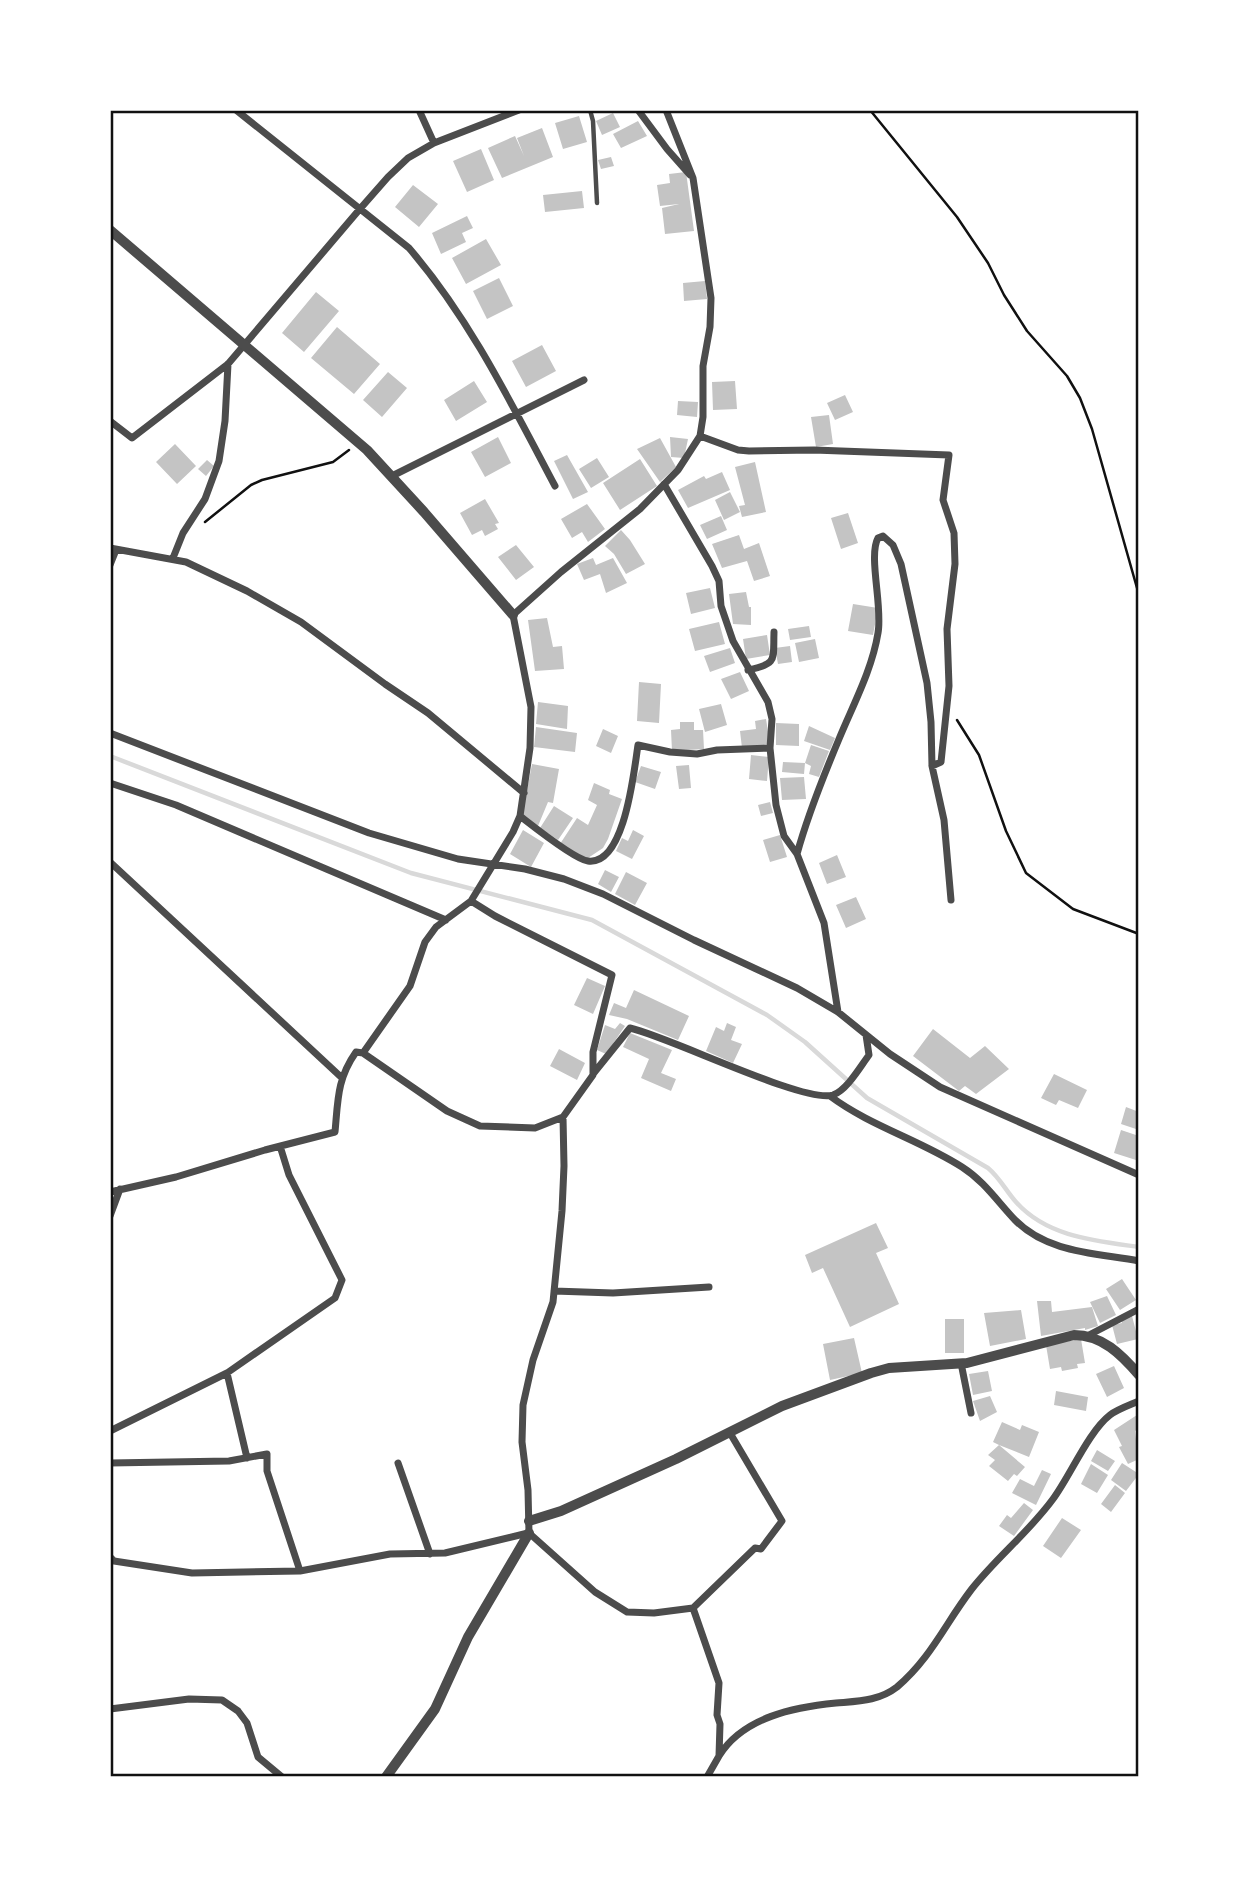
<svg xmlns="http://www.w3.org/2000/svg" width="1249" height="1887" viewBox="0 0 1249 1887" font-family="'Crimson Pro',serif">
  <rect width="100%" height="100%" fill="#fff"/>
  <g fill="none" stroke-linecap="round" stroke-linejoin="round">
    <path stroke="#d9d9d9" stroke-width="4.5" d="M110,756L411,873L592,920L767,1015L805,1042L867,1098L988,1168C1000,1178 1006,1191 1016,1202C1047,1237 1096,1241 1139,1247"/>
  </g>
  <path fill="#c4c4c4" d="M613,113L620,127L602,135L596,121Z
    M579,116L587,142L563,149L555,123Z
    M638,121L647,136L621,148L613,134Z
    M542,128L553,157L502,178L488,148L515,136L524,156L517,138Z
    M481,149L494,180L467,192L453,161Z
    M611,157L614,166L601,169L598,160Z
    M686,172L694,231L665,234L662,208L679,204L660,206L657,185L670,183L669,174Z
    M413,185L438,204L419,227L395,207Z
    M582,191L584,208L545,212L543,195Z
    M467,216L473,228L462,233L466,242L441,254L432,233Z
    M486,239L501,265L466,284L452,258Z
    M499,278L513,306L487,319L473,291Z
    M705,281L707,299L684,301L683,283Z
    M316,292L339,311L304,352L282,333Z
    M337,327L380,364L354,394L311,358Z
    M542,345L556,371L526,387L512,361Z
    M388,372L407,388L382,417L363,400Z
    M474,381L487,402L456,421L444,400Z
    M735,381L737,409L713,410L712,382Z
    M845,395L853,412L835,420L827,403Z
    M678,401L698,402L697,417L677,415Z
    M829,415L833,444L816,447L811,417Z
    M498,437L511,463L485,477L471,452Z
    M670,437L688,439L684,458L671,457Z
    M660,438L676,467L660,482L637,449Z
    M175,444L196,466L177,484L156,462Z
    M567,455L588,492L573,499L554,461Z
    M597,458L609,477L591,488L579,469Z
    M640,459L657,486L620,510L603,483Z
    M207,460L214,466L206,476L198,469Z
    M755,462L766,512L742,517L739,506L745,505L735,467Z
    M722,472L730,490L688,508L678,490L704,476L706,479Z
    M730,492L740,512L724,520L715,500Z
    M485,499L499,523L495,524L498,529L485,536L482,530L472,535L460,513Z
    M587,504L605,529L588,542L582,532L572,538L561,519Z
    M848,513L858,543L841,549L831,518Z
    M721,516L727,530L707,539L700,525Z
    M621,530L630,540L645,564L626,574L614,554L605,546Z
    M739,535L744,549L759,543L770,576L754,581L747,561L722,568L712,544Z
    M516,545L534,567L516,580L498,557Z
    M593,558L596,565L613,558L627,583L606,593L600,574L584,580L577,564Z
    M710,588L715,608L691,614L686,593Z
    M746,592L749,607H751V625L733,624L729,594Z
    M853,604L878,608L873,635L848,631Z
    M547,618L553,647L562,646L564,669L535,671L528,620Z
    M719,622L725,644L695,651L689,629Z
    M809,626L811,637L790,640L788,629Z
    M767,635L770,655L746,659L743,639Z
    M815,639L819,658L799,662L795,643Z
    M790,646L792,662L778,664L775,648Z
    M730,648L735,663L710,672L704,656Z
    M740,672L749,691L731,699L721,679Z
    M639,682L661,684L659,723L637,721Z
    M538,702L568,706L567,729L536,724Z
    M721,704L727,725L705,732L699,709Z
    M766,719L770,744L742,748L740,731L756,729L755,721Z
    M680,722H694V730H703L704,749L672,751L671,730L680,729Z
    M776,723L799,724V746L776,745Z
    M809,726L835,738L830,750L804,741Z
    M536,727L577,733L575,752L534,747Z
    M603,729L618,736L611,753L596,746Z
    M811,745L829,751L819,777L809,774L811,766L805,763Z
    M751,755L769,757L767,781L749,779Z
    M783,762L805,763L804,774L782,772Z
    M532,764L559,769L553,803L548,802L538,826L522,817Z
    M689,765L691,788L679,789L676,766Z
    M641,766L661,772L655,789L635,782Z
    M804,777L806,799L782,800L780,778Z
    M594,783L610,790L609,794L622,799L608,839L603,848L585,860L560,844L577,818L588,825L597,805L588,800Z
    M770,802L773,813L761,816L758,805Z
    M554,806L573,818L558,840L540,828Z
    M523,830L544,843L531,867L510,854Z
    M633,830L644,836L632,859L616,851L622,838L628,841Z
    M780,835L787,857L770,862L763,840Z
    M837,855L846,877L827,884L819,863Z
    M605,870L619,877L611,892L598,884Z
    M626,872L647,883L635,905L615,894Z
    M856,897L866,919L846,928L836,905Z
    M587,978L605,986L593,1014L574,1005Z
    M634,990L689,1016L678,1040L627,1019L609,1015L614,1003L626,1008Z
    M620,1023L625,1026L606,1054L597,1050L605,1025L615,1029Z
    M727,1023L736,1027L731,1040L742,1044L733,1063L706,1051L716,1027L724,1031Z
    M933,1029L970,1058L985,1046L1009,1069L976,1094L965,1086L959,1091L913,1056Z
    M630,1033L672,1050L661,1073L676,1079L671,1091L641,1078L649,1059L623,1047Z
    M559,1049L585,1063L577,1080L550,1066Z
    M1054,1074L1087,1090L1078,1108L1059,1100L1056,1105L1041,1098Z
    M1126,1107L1139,1112V1130L1121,1124Z
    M1121,1130L1139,1136L1136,1160L1114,1153Z
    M876,1223L888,1248L876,1253L899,1304L850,1327L823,1268L812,1273L805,1255Z
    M1122,1279L1136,1300L1120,1310L1106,1289Z
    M1107,1296L1116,1315L1100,1323L1090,1302Z
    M1037,1301H1051L1052,1312L1092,1307L1098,1326L1085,1330V1328L1041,1336Z
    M1021,1310L1026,1339L990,1346L984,1313Z
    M1132,1316L1138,1339L1117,1344L1112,1325L1122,1323L1121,1319Z
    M945,1319H964V1353H945Z
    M854,1338L862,1373L830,1380L823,1344Z
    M1081,1339L1085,1363L1077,1364L1078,1368L1062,1371L1061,1367L1050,1369L1046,1345Z
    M1114,1366L1124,1388L1107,1397L1096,1374Z
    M988,1371L992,1391L973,1395L969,1374Z
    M1056,1391L1088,1397L1086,1411L1054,1405Z
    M990,1396L997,1412L980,1421L973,1401Z
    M1137,1415L1139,1428L1135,1431L1136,1439L1139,1438V1459L1128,1464L1119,1447L1122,1446L1114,1430Z
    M1002,1422L1020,1430L1022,1425L1039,1432L1029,1457L999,1445L1025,1467L1017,1476L1014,1474L1008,1481L989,1466L995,1460L988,1455L999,1445L993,1442Z
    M1097,1450L1115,1461L1108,1471L1091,1461Z
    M1122,1463L1139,1474L1126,1491L1111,1480Z
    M1091,1464L1108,1475L1097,1493L1081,1484Z
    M1042,1470L1051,1474L1036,1505L1012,1493L1020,1479L1034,1486Z
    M1115,1485L1125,1493L1111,1512L1101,1504Z
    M1024,1503L1033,1510L1014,1536L999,1526L1007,1515L1011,1518Z
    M1062,1518L1081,1530L1061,1558L1043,1546Z"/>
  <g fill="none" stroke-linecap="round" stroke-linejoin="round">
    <path stroke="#111" stroke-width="2.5" d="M870,110L957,217L988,263L1004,295L1027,331L1067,376L1080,398L1092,429L1139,595
      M205,522L251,485L262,480L333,462L349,450
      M957,720L979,755L1006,831L1026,873L1073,909L1139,934"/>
    <path stroke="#4c4c4c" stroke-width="4.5" d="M590,110L593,121L597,203"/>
    <path stroke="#4c4c4c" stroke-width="7" d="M236,110L409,248C470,319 511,403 555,486
      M419,110L434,143
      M638,110L667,149L690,175
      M110,421L132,438L228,364L359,210L388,177L408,158L434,143L519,110
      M700,436L738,450L749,451L814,450L949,455L943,500L954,533L955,564L947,629L949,686L941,762L932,766
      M392,476L584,380
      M664,484L712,566L719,581L721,606L733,641L768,702L772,719L770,748L776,805L784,836L797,854L824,923L838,1012
      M110,548L186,562L247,591L301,622L385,684L428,713L524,793
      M173,558L183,533L205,499L219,461L225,421L228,364
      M110,565L116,550
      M748,670C778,664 773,660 774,632
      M110,733L369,833L458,859L525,869L564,879L603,894L694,940L797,988L838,1012L890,1054L940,1087L1139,1175
      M110,783L176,805L446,920
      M520,816C533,826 574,859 588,861C625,866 634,770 638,745L670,752L697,754L717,750L770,748
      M797,854C808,814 823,777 839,739C853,705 872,670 878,633C883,607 868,556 878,538L883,536L893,545L901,564L927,683L931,722L932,766L944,820L951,900
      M110,862L341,1077
      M363,1053L447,1111L480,1126L535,1128L563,1117L593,1075V1052L612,975L495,916L471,901
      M593,1074L630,1028C670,1037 805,1104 833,1095C847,1090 860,1067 869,1055L866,1035
      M830,1096C870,1126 920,1140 962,1167C984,1181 997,1201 1015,1220C1047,1253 1096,1253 1139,1261
      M110,1192L176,1177L265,1150L335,1132C338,1100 337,1079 356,1052L363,1053L410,986L425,942L436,927L471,901L513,832L520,816L530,748L531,707L513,615L561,572L640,509L678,470L700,436L703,417V366L710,327L711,298L693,178L666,110
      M110,1216L120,1189
      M554,1291L613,1293L709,1287
      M1089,1335L1139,1309
      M961,1363L971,1413
      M227,1373L247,1458
      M110,1431L227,1373L335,1298L342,1280L289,1175L280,1146
      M110,1463L229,1461L267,1454V1471L300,1571
      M398,1463L430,1554
      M529,1533L595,1592L627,1612L654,1613L693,1608L755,1548L761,1549L782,1521L730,1433
      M529,1533L528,1490L522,1442L523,1405L533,1360L553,1302L562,1211L564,1166L563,1117
      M110,1557L114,1561L192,1573L300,1571L390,1554L445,1553L528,1533
      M693,1608L719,1683L717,1715L720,1724L719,1756L707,1777
      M110,1709L189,1699L222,1700L238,1711L247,1723L258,1757L282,1777
      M719,1756C743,1717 795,1707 836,1703C859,1701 879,1701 897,1687C931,1658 945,1624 971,1590C996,1558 1029,1532 1053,1499C1070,1476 1089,1431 1110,1415C1118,1409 1130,1405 1139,1401"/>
    <path stroke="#4c4c4c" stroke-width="10" d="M110,230L367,450L424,512L513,615
      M529,1521L561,1511L676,1459L782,1406L871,1373L889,1368L967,1363L1074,1335C1102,1335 1121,1354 1139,1375
      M386,1777L435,1709L468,1637L529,1533"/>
  </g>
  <rect width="1249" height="1887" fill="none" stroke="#ffffff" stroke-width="224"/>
  <rect x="112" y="112" width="1025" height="1663" fill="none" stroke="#111" stroke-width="2.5"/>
</svg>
